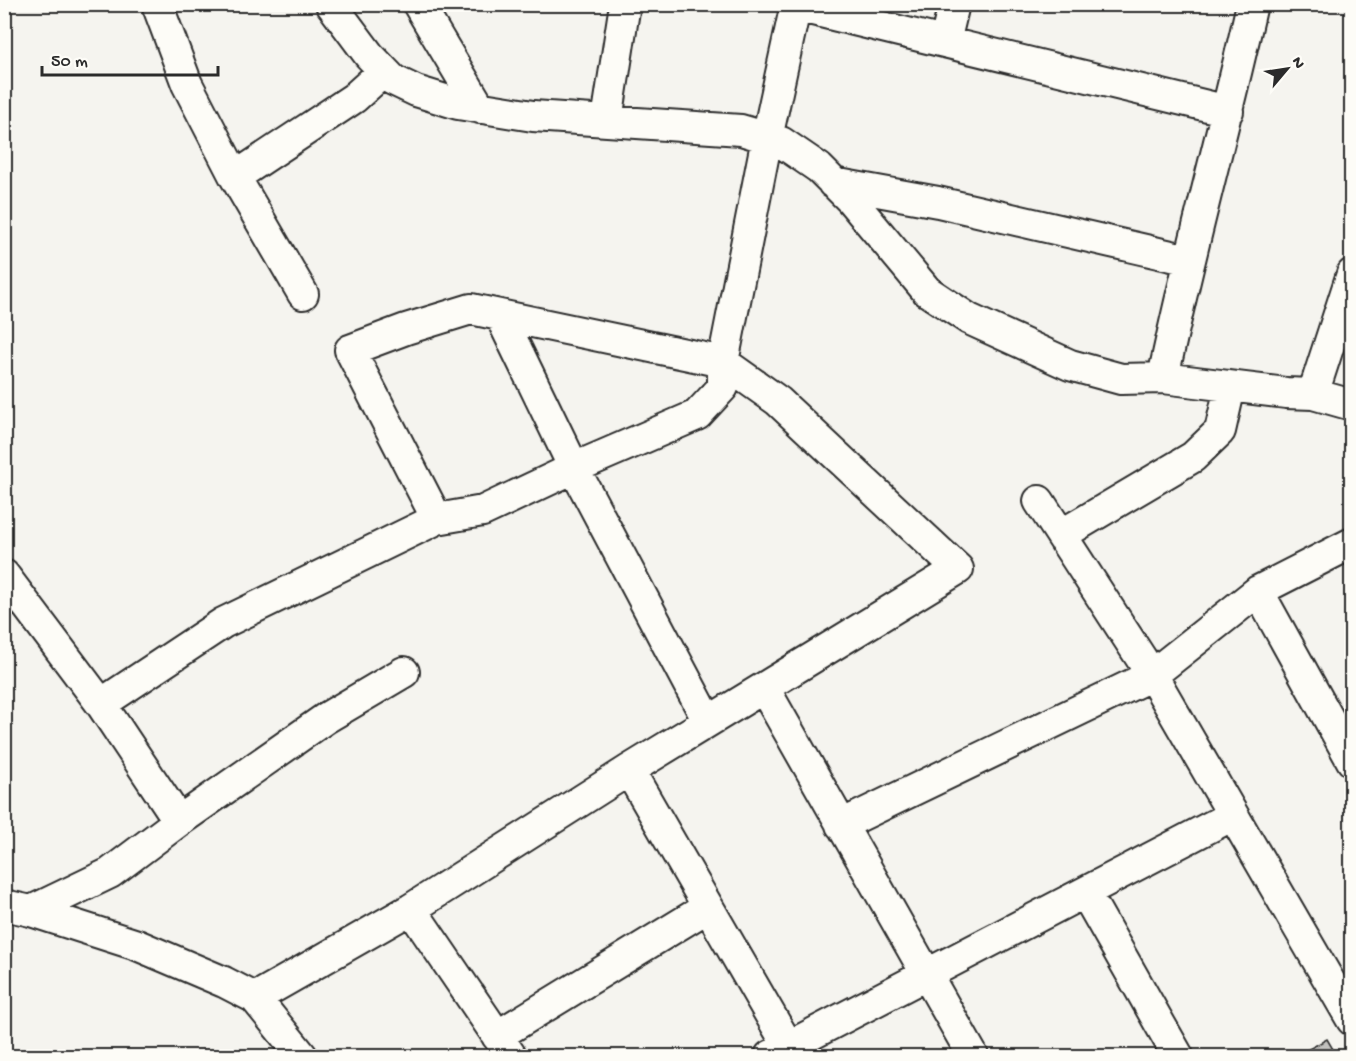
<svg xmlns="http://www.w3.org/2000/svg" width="1356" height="1061" viewBox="0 0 1356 1061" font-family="'Gochi Hand',sans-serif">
  <rect width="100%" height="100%" fill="#f5f4ef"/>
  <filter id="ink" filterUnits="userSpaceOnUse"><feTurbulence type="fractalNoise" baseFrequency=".0167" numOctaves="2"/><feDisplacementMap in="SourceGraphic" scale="12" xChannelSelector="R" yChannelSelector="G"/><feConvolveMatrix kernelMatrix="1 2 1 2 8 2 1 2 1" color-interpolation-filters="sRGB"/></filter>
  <g filter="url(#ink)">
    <path fill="#c2c1be" stroke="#2b2b2b" stroke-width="1.5" d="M1327,1039L1337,1056H1296Z"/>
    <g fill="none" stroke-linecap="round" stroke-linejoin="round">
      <defs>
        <path id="minor" d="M157,4L187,84L235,177L303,294
          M331,4L369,55L393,80L416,91L458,104L533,116L741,130L781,142L819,168L851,200L927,291L969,319L1070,365L1121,379L1163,378L1286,393L1313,394L1352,405
          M418,4L480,108
          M796,6L1228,111
          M945,42L954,4
          M607,120L625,4
          M235,177L354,98L384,71
          M833,183L938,202L1189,260
          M500,315L574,468L708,721
          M1163,378C1189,253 1224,130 1252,4
          M1313,394L1352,274
          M1039,501L1152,675L1352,1020
          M1061,535L1193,457L1220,431L1230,387
          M4,575L101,704L179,821
          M1258,591L1352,761
          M764,688L973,1056
          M101,704L223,623L437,519L350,350L406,329L471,309L723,362V387L697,415L574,468L483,511L437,519
          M629,770L794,1056
          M841,825L1152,675L1258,591L1352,543
          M1085,892L1178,1056
          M4,905L31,911L137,945L224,982L255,998L302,1056
          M411,909L511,1056
          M31,911L110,873L179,821L326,718L404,672
          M255,998L411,909L629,770L958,569L778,401L723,362L767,138L796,4
          M497,1036L708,907
          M770,1056L1233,815"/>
      </defs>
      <use href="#minor" stroke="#2b2b2b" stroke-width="34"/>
      <use href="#minor" stroke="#fdfcf7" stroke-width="30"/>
    </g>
  </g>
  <rect width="1356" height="1061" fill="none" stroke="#fdfcf7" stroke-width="24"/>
  <rect x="12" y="12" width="1332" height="1037" fill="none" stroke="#2b2b2b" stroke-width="2" filter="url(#ink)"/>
  <g transform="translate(1287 69) rotate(61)" stroke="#fdfcf7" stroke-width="4.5" paint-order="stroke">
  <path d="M0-4.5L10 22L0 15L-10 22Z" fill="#2b2b2b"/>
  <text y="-9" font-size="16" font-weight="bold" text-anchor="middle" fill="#2b2b2b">N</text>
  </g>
  <path d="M42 66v9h176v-9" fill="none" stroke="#2b2b2b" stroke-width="3"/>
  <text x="51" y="66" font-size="18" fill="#2b2b2b" stroke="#fdfcf7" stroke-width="4.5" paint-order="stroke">50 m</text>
</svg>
